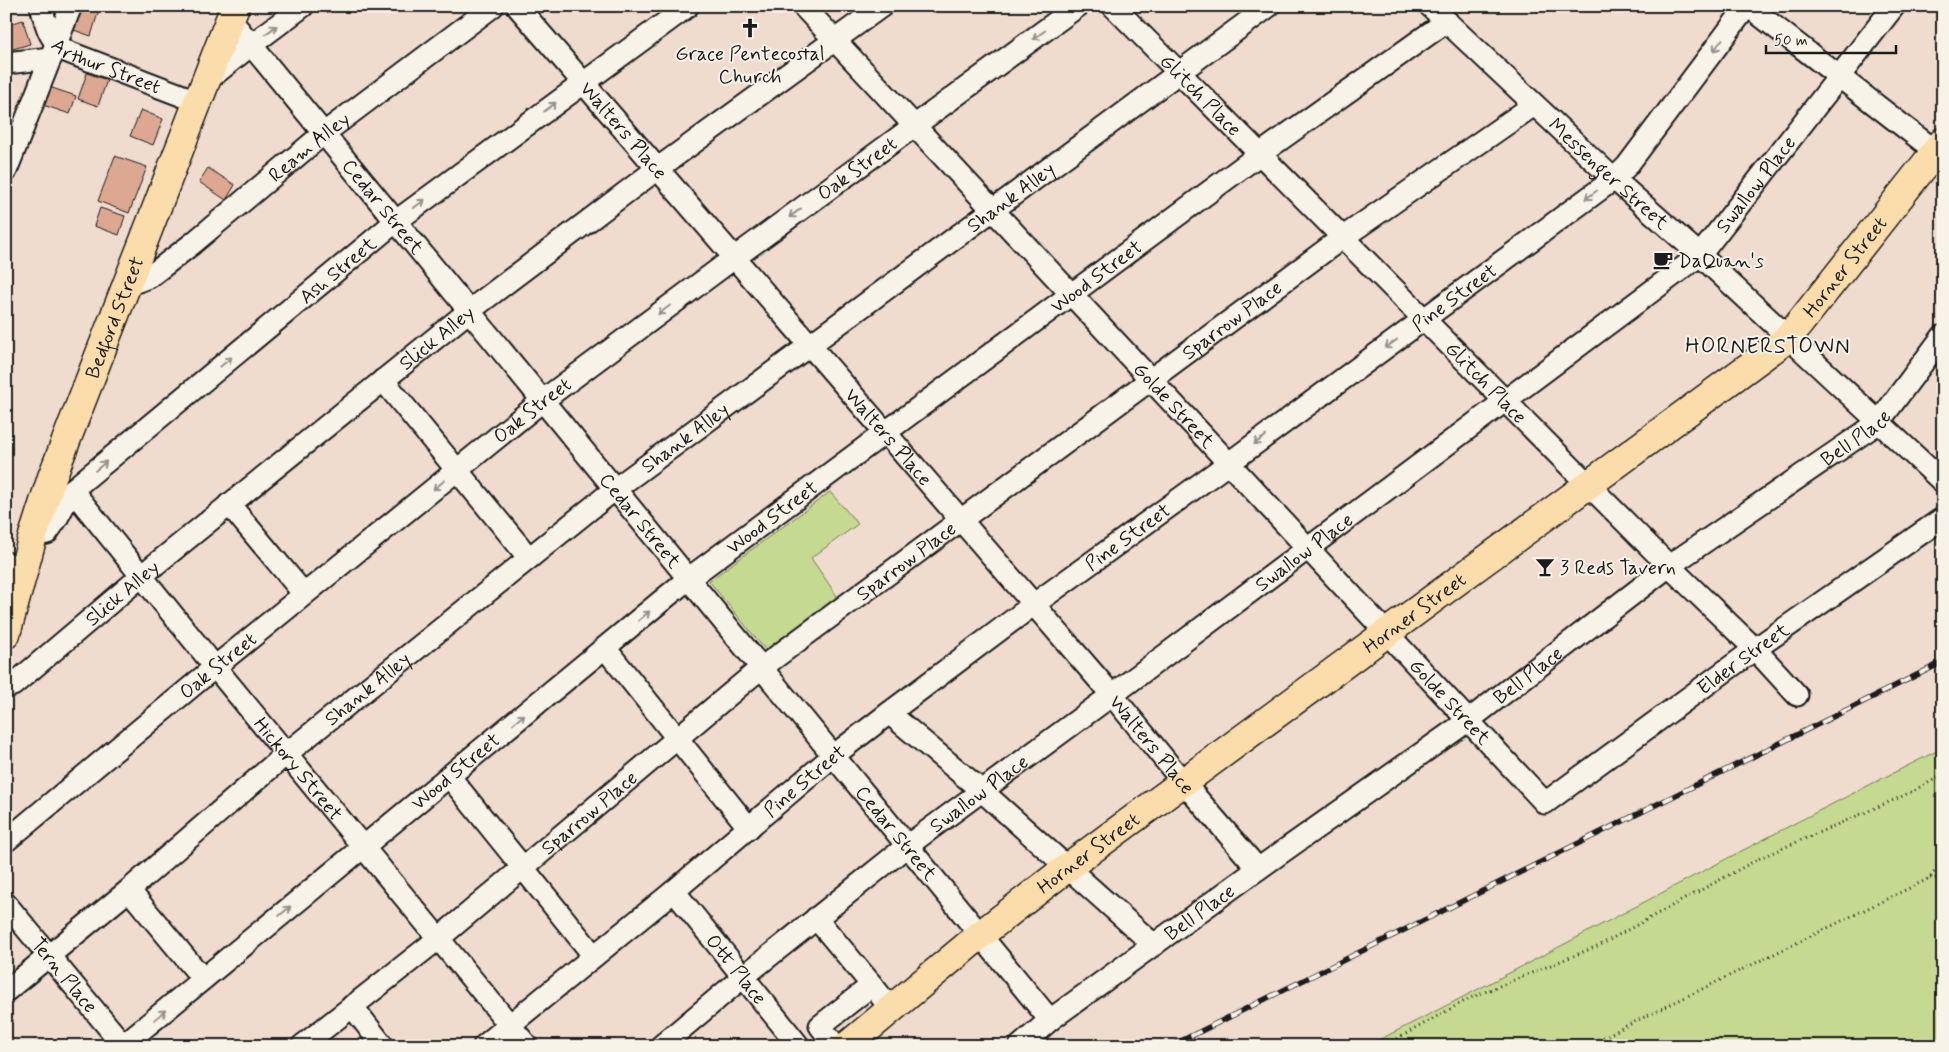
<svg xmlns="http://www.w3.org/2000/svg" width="1949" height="1052" viewBox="0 0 1949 1052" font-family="Mynerve,sans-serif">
  <rect width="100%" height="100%" fill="#efdcce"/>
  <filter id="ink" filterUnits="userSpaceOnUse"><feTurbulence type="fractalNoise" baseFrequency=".02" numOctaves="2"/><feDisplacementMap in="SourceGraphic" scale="10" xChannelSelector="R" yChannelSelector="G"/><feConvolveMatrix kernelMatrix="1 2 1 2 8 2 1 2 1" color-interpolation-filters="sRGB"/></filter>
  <g filter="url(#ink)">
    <path fill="#c5da90" stroke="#707b56" d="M830,492L858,524L811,558L839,599L768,653L709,581Z
      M1943,748V1046H1367C1560,949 1749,844 1943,748Z"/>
    <path fill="#dda892" stroke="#1c1c1c" d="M75,6H100L91,36L68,28Z
      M850,6H878L859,20Z
      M23,20L30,44L6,51V25Z
      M87,73L107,80L98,106L78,99Z
      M46,86L76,96L70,114L40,104Z
      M141,110L163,119L153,145L130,136Z
      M115,156L147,167L129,213L98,201Z
      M208,168L235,185L226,200L199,182Z
      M100,208L125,216L119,235L94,226Z"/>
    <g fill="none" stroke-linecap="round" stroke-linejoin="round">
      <defs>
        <g id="minor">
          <path id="s1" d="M41,6C47,27 48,40 68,52L196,101"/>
          <path id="s2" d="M517,6L1112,695L1183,782L1258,869"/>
          <path id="s3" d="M803,6L1545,803L1755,649L1943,518"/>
          <path id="s4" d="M1113,6L1669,566L1755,649L1797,695"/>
          <path id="s5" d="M1430,6L1605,171L1700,255L1943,482"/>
          <path d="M1748,6L1943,157"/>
          <path id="s6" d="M230,19L1050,1020"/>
          <path d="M6,63L51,58"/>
          <path d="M205,82L251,45L303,6"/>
          <path d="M6,171L71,6"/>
          <path id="s7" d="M125,286L149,277L192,244L323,134L493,6"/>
          <path d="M383,380L529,558"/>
          <path id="s8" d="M72,490L215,667L527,1046"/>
          <path d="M229,504L304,594"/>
          <path id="s9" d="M33,536L47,533L56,520L72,490L395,222L688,6"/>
          <path d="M6,563L24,568"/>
          <path d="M605,648L749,828"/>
          <path id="s10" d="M6,687L13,685L151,568L469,311L657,169L882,6"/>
          <path d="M889,713L982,791L1154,945"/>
          <path d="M449,776L594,956"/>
          <path id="s11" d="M6,841L215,667L542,401L734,258L1078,6"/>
          <path d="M129,890L203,979"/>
          <path id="s12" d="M674,891L799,1046"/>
          <path id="s13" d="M6,904L124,1046"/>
          <path d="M816,918L872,985"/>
          <path id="s14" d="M6,991L129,890L286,754L615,489L1269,6"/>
          <path d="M352,1006L383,1046"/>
          <path id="s15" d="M122,1046L688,579L1260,154L1447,21"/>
          <path id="s16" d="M302,1046L438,939L761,668L1342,238L1534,105"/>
          <path id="s17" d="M484,1046L674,891L833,756L889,713L1033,605L1229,463L1614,179L1627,166L1747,6"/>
          <path id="s18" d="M661,1046L743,977L907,846L1112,695L1700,255L1894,6"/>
          <path d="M836,1046L820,1026L872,985L891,1009"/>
          <path id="s19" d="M1020,1046L1050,1020L1258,869L1469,720L1669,566L1878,423L1943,336"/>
        </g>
        <g id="major">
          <path id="s20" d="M6,634L33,536L52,477L235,6"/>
          <path id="s21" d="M847,1046L980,935L1068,867L1788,338L1943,142"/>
        </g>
      </defs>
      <use href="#minor" stroke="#1c1c1c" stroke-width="25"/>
      <use href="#major" stroke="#1c1c1c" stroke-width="31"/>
      <path stroke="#1c1c1c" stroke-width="3" stroke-dasharray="1 4" stroke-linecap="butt" d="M1930,878H1943
        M1384,1046L1470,998L1600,945L1760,858L1903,796L1943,775
        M1585,1046L1930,878L1943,861"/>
      <use href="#minor" stroke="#f7f3e8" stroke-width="21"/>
      <use href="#major" stroke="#faddab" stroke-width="28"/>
      <defs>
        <path id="rail" d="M1171,1046L1943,662"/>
      </defs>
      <use href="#rail" stroke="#1c1c1c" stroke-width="5.5"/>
      <use href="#rail" stroke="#f7f3e8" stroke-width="4" stroke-dasharray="11" stroke-linecap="butt"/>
    </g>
    <defs><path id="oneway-shaft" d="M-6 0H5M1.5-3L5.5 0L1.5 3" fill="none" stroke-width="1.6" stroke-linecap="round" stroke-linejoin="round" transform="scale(1.25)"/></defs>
    <g stroke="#94928c">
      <use href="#oneway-shaft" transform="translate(271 30) rotate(-36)"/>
      <use href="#oneway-shaft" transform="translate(1039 35) rotate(144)"/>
      <use href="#oneway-shaft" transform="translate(1718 45) rotate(127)"/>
      <use href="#oneway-shaft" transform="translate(550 107) rotate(-37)"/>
      <use href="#oneway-shaft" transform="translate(1591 195) rotate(143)"/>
      <use href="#oneway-shaft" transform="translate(419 204) rotate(-37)"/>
      <use href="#oneway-shaft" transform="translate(795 213) rotate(144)"/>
      <use href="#oneway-shaft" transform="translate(664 310) rotate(143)"/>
      <use href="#oneway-shaft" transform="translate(1391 344) rotate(144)"/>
      <use href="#oneway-shaft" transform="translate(226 362) rotate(-40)"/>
      <use href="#oneway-shaft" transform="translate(1260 440) rotate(144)"/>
      <use href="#oneway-shaft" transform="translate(101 466) rotate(-40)"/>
      <use href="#oneway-shaft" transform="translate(439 485) rotate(141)"/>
      <use href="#oneway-shaft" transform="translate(644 616) rotate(-40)"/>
      <use href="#oneway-shaft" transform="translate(519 719) rotate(-39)"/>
      <use href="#oneway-shaft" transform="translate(285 911) rotate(-40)"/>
      <use href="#oneway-shaft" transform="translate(160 1015) rotate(-40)"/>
    </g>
  </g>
  <defs>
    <symbol id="church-bare" viewBox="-9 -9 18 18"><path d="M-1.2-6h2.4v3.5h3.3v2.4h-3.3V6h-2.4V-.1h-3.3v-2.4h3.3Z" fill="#1c1c1c" stroke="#f7f3e8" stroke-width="2.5" paint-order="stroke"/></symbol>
    <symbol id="cafe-bare" viewBox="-9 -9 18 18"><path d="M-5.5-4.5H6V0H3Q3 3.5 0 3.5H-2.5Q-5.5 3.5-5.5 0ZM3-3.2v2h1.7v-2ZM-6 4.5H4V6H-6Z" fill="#1c1c1c" stroke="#f7f3e8" stroke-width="2.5" paint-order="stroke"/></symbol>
    <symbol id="bar-bare" viewBox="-9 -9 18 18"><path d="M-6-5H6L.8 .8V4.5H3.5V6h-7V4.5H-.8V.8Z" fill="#1c1c1c" stroke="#f7f3e8" stroke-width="2.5" paint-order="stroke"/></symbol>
  </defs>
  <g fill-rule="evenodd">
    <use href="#church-bare" x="736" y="14" width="28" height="28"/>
    <use href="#cafe-bare" x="1649" y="246" width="28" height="28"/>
    <use href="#bar-bare" x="1531" y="553" width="28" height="28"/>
  </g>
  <g text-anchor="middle" stroke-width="4" stroke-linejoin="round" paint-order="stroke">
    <g font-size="20" fill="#1c1c1c" stroke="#f7f3e8" text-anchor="start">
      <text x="750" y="60" text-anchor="middle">Grace Pentecostal<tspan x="750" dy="23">Church</tspan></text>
      <text x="1678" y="267">DaQuan's</text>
      <text x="1560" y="574">3 Reds Tavern</text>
    </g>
    <g font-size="20" fill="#1c1c1c" stroke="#f7f3e8">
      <text dy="7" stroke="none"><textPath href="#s1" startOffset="96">Arthur Street</textPath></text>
      <text dy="7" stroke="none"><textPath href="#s4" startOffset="125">Glitch Place</textPath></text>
      <text dy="7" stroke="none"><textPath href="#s2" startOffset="164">Walters Place</textPath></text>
      <text dy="7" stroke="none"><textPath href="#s7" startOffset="232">Ream Alley</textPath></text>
      <text dy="7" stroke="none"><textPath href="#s11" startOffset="1085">Oak Street</textPath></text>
      <text dy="7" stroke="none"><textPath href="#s5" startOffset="245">Messenger Street</textPath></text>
      <text dy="7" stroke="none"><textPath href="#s18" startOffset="1396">Swallow Place</textPath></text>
      <text dy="7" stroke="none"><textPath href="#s14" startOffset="1281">Shank Alley</textPath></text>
      <text dy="7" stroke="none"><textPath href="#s6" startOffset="242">Cedar Street</textPath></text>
      <text dy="7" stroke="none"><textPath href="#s21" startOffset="1269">Horner Street</textPath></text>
      <text dy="7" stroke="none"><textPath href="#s9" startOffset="409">Ash Street</textPath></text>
      <text dy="7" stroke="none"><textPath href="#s15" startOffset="1242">Wood Street</textPath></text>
      <text dy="7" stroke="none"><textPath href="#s17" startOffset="1226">Pine Street</textPath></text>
      <text dy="7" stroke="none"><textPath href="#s20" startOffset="335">Bedford Street</textPath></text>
      <text dy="7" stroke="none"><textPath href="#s16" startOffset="1180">Sparrow Place</textPath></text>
      <text dy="7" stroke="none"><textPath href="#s10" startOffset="555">Slick Alley</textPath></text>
      <text dy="7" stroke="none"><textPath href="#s4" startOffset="530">Glitch Place</textPath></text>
      <text dy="7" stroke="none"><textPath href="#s3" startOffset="545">Golde Street</textPath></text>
      <text dy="7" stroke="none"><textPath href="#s11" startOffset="680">Oak Street</textPath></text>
      <text dy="7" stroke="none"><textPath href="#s19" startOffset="1034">Bell Place</textPath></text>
      <text dy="7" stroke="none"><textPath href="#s2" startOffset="569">Walters Place</textPath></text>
      <text dy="7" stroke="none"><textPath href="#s14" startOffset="876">Shank Alley</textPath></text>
      <text dy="7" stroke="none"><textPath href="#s15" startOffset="838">Wood Street</textPath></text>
      <text dy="7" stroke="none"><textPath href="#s6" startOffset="648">Cedar Street</textPath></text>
      <text dy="7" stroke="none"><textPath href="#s17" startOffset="821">Pine Street</textPath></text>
      <text dy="7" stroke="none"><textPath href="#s18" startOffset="811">Swallow Place</textPath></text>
      <text dy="7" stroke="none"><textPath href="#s16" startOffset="775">Sparrow Place</textPath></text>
      <text dy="7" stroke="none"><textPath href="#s10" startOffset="150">Slick Alley</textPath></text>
      <text dy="7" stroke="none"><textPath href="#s21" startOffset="714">Horner Street</textPath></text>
      <text dy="7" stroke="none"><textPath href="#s3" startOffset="1334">Elder Street</textPath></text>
      <text dy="7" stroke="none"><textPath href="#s11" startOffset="275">Oak Street</textPath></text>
      <text dy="7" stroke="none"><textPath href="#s19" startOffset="629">Bell Place</textPath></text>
      <text dy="7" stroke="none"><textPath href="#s14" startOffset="471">Shank Alley</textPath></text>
      <text dy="7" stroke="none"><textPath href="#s3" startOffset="950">Golde Street</textPath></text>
      <text dy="7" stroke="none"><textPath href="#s2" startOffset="974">Walters Place</textPath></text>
      <text dy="7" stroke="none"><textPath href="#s8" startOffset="359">Hickory Street</textPath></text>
      <text dy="7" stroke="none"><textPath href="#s15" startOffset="432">Wood Street</textPath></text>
      <text dy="7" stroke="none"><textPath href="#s17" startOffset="416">Pine Street</textPath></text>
      <text dy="7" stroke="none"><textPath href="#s18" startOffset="406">Swallow Place</textPath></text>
      <text dy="7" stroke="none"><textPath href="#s16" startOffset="370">Sparrow Place</textPath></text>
      <text dy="7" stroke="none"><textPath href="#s6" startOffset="1052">Cedar Street</textPath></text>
      <text dy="7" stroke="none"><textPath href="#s21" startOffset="309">Horner Street</textPath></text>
      <text dy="7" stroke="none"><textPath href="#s19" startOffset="224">Bell Place</textPath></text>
      <text dy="7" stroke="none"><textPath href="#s12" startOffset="100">Ott Place</textPath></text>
      <text dy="7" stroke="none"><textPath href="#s13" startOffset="92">Tern Place</textPath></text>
    </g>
    <g font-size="22" letter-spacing="1" fill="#1c1c1c" stroke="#f7f3e8">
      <text x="1768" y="353">HORNERSTOWN</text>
    </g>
  </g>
  <rect width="1949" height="1052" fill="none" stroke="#f7f3e8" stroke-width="25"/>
  <rect x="12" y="12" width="1924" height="1027" fill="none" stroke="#1c1c1c" stroke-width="2" filter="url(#ink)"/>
  <path d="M1766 45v8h130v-8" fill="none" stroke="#1c1c1c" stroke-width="2.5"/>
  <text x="1774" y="45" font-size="15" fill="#1c1c1c" stroke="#f7f3e8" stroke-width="4" paint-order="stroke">50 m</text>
</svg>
